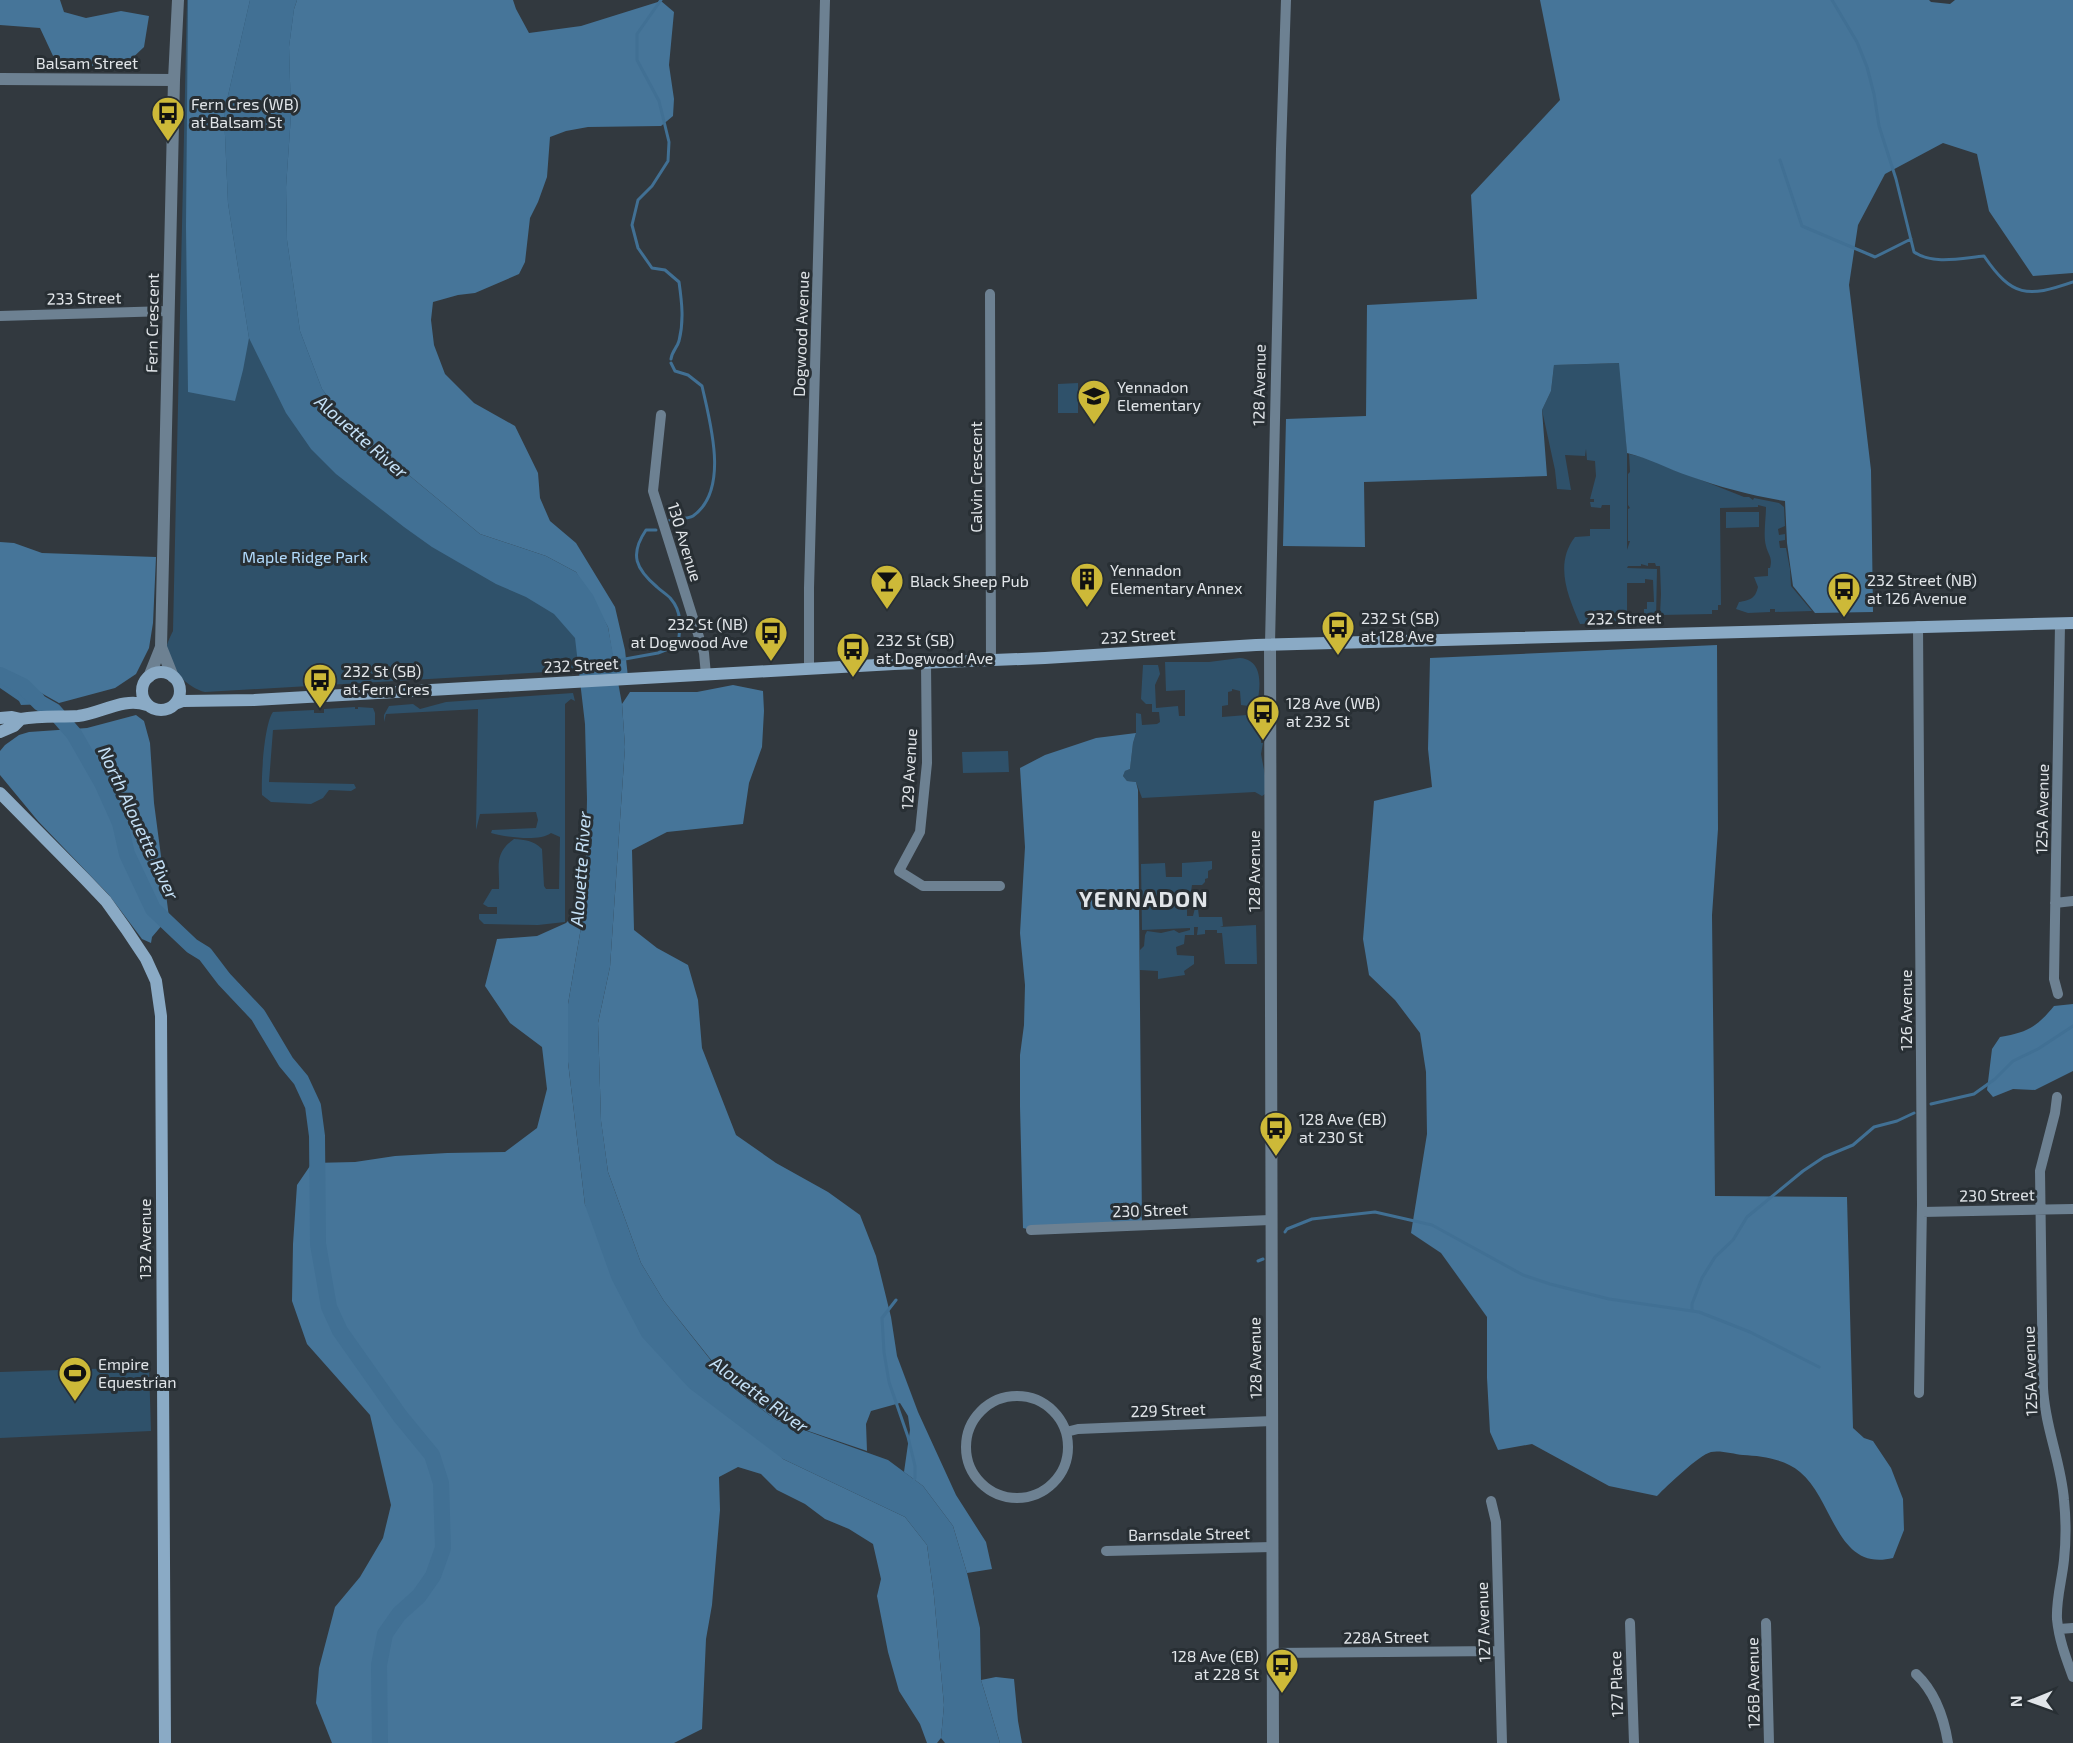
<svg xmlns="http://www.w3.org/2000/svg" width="2073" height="1743" viewBox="0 0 2073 1743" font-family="'Exo 2',sans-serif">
  <rect width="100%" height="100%" fill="#32393f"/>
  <path fill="#2f516a" d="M187,0H297L294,9L352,428L615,668L205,692C187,688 164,664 167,645C168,641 171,635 173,631Z
    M1620,363L1627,453V550L1630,541H1628V509L1630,508L1628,505V474L1630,472L1629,454L1646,458L1744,497H1749L1753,500L1754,498L1779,503L1784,507L1785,526L1778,529L1779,535L1785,534V540L1779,541L1780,548H1786L1790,569L1791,586L1812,611L1775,612V609H1770V612L1748,613L1736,609L1739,602C1750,600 1755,599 1758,587L1754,577L1768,576V568H1770C1773,557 1768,555 1766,546C1763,535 1766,519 1766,507L1758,505V507L1720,508L1721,605H1718V610H1712V614L1660,615L1661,594L1660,566H1656L1655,563H1648V566L1641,564V566H1628L1627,568L1657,569L1656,621H1647L1644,619V609H1647V602H1654L1653,580L1645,579V583H1627V622L1580,624C1568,596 1554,564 1575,537L1590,536V529H1610V505H1602L1601,508L1591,507L1590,502H1594V499H1590L1596,476L1595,461L1587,460L1586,449L1585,456L1565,455L1571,490L1557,489L1555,470L1542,410L1551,391L1554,365Z
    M1078,383V413H1058V384Z
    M1083,383H1103V404H1083Z
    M1726,512H1759V527L1726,528Z
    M1240,658C1263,660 1261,685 1257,704L1249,706L1241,705L1240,691L1232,689V691L1228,692V705L1222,706V717L1259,714L1261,716V743H1263L1261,754L1265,775V794L1262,796L1255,792L1142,798L1136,782L1127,781L1123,776L1125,771L1130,769L1133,743L1136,733V713L1141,714L1142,725L1157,724L1160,722L1159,712H1152V704H1146L1141,699L1143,665H1158L1160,674L1155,685L1156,708L1178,706L1179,716H1185V690L1166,691L1165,662H1209Z
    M573,693L575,701L571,699L565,704V922L538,925L484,924L479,919V914H497V907H488L483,904L492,889H499C500,867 493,854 514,839C525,840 533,840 542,849L544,886L546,889H559L560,837L551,833C540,842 504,837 491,833L492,830L536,828L538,820L536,812L480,814L476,830L478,709L386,714L384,722V715L389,706L413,704L420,709L446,702Z
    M355,707V709H358V707L373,708L375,713V725L273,730L269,782L354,784L356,788L351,791L329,790L323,798L311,804L271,802L262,795C261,778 264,724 273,712L314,710V713H324V709Z
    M1008,751L1009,772L963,773L962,752Z
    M1212,861V869L1208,871V878L1205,879V882L1202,885H1192L1191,892L1184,893V907L1187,908V916H1193L1195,908L1198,909L1199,917H1222L1223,926L1220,927L1256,925L1257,964H1225L1222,933H1217V930H1205V934L1197,935L1198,927H1194V935H1185L1184,944L1176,947L1177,955L1194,956V964L1184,971L1185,975L1158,979V971L1140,970V950L1144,946L1145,935L1147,931L1161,933L1174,930L1179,933L1190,930V928L1142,930L1141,864L1165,863L1166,877H1182V863Z
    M149,1367L151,1431L0,1438V1372Z"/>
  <path fill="#467599" d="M0,0H60L64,12L86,18L121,11L149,16L144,47L125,65L82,69L54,58L40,28L0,25Z
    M188,0H250L224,113L228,203L249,338L243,370L235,401L188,392L186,226Z
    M297,0H513L516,9L529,33L581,26L661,1L674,12L669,65L674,99L673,116L661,126L588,127L566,131L550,137L547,177L538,202L530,218L525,262L519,274L475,293L458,295L433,302L431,320L434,345L445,374L474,403L515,426L538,473L540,498L550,521L576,543L615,607L625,650L628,677L616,678L608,627L576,572L546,556L480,534L352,428L322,389L300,331L287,240L286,187L291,115L289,47L294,9Z
    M1540,0H1929L1931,2L1950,4L1955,0H2073V273L2033,276L1989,211L1977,154L1943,143L1885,174L1858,225L1849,285L1871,470L1873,612L1815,613L1793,586L1787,543L1785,501C1752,496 1720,487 1689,476C1668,469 1649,458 1627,453L1619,363L1554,365L1551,391L1542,410L1547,476L1364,482L1365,547L1283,546L1286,419L1366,416L1367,305L1477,299L1471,195L1560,100Z
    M0,542L14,543L42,553L156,557L153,623L149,648L136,674L115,688L59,703L0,670Z
    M1717,645L1718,829L1712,915L1715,1196L1847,1197L1853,1428L1864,1438L1873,1441L1891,1468L1903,1499L1904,1530L1893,1558C1836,1572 1834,1500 1800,1472C1785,1459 1762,1456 1743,1455C1734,1454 1720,1450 1711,1452C1699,1455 1667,1486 1657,1496L1609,1486L1532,1444L1498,1450L1490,1432L1487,1378V1317L1441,1253L1411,1233L1427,1134L1426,1072L1420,1033L1395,1000L1369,975L1363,939L1374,801L1432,787L1428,749L1430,658Z
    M733,685L763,691L764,711L762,747L749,783L743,824L667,832L632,850L634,930L657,948L688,965L698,1000L702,1048L736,1135L776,1163L828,1192L860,1215L876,1256L891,1317L897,1356L918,1412L956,1495L986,1542L992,1569L967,1573L953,1526L923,1486L904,1472L910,1430L908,1416L900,1403L871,1411L866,1424L867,1451L776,1420L732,1386L664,1301L641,1263L608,1172L601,1121L598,1023L610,967L625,747L622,704L630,692H697Z
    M136,715L144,721L150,743L154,803L169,917L152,937L151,943L142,939L109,895L38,821L0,775V751L5,745L19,735L29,732L87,728Z
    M1136,733L1133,743L1130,769L1125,771L1123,776L1127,781L1136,782L1138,790L1142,1225L1031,1230L1023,1228L1020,1107V1055L1024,1025L1025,985L1020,933L1025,847L1020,768L1045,755L1096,738Z
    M585,904L568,1004V1062L585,1205L783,1459L905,1517L927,1545L934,1596L944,1705L941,1738L937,1743H927L920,1724L899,1691L888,1652L877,1596L881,1579L873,1544L849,1529L825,1519L805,1504L777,1490L761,1474L738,1467L719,1477L720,1510L712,1605L706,1639L702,1729L674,1743H332L316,1703L319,1668L335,1607L360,1577L383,1538L391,1505L370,1415L307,1344L292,1301L293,1244L297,1185L312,1163L355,1162L395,1156L447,1153L505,1152L537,1128L547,1089L542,1047L510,1023L485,986L497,939L537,936L566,923Z
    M2073,1004V1071L2035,1090L2013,1089L1993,1097L1987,1090L1992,1049L2000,1037C2027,1032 2036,1028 2054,1006Z
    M996,1677L1014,1679L1018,1721L1022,1743H1000L981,1680Z"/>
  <path fill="#417094" d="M250,0H297L294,9L289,47L291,115L286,187L287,240L300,331L322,389L352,428L480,534L546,556L576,572L593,595L608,627L622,704L625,747L610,967L598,1023L601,1120L608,1172L641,1263L664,1301L732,1387L776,1420L888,1460L923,1486L953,1526L967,1573L980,1628L981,1680L1000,1743H945L941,1738L944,1705L934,1596L927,1545L905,1517L783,1459L689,1388L642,1337L612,1280L585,1205L568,1062V1004L585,904L587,799L585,724L575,638L554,614L526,597L496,584L432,547L404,527L336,474L311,449L286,413L249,338L228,203L224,113Z
    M0,670L43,694L47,704L21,705L19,701L0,688Z"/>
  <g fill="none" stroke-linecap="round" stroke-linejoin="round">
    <path stroke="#417094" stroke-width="3" d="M661,0L637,34V60L659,101L669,142L668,161L652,186L638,200L632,225L638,248L652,268L665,270L679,282C682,303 684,321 679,341C677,348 672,351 671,359
      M1832,0L1857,42L1867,67L1874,94L1879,126L1896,179L1914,252C1933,265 1962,258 1984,256C2012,297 2027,298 2073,282
      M1780,160L1802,226L1875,257L1911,239
      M670,520C677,517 687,520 693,516C730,490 710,422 702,386L688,375L675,371L671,363
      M614,661L658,653L678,645C680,629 683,613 671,599C668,595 661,591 657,587C636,569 629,555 646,530H656
      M1931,1104L1974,1094L1995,1079L2013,1061L2038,1049L2073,1026
      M1285,1232L1287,1229L1312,1219L1375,1212L1432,1225L1523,1275L1550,1284L1609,1299L1699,1312L1750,1332L1819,1367
      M1258,1261L1263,1259
      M896,1300L882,1318L884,1352L889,1382L908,1437L915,1466V1478L912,1483
      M1692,1310V1304L1702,1278L1715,1257L1733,1240L1747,1217L1803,1171L1824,1157L1853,1145L1874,1127L1897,1121L1914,1113"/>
    <path stroke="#417094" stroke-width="16" d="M0,675L23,686L40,703L54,711L74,734L102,783L120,823L127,854L153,909L192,946L205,954L224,979L258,1015L286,1062L301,1080L313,1106L317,1136L318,1244L329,1307L340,1331L400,1416L432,1455L441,1483L443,1548L433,1576L419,1596L399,1614L385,1634L379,1665L380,1743"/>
    <path stroke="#6d8192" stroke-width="10" d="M990,294L991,661
      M0,316L168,311
      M661,415L653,491L704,653L706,675
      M1918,626L1922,1204L1919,1393
      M1270,644L1281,149L1286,0
      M926,663L927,763L920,832L899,871L923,886H1000
      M809,669V588L825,0
      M2055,903L2073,901
      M2058,994L2054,979L2060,624
      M2057,1097L2055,1113L2040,1171L2043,1388C2045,1428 2061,1461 2064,1500C2066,1520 2066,1541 2064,1560C2062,1580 2056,1599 2057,1619C2059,1640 2066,1658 2073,1677
      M1922,1212L2073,1209
      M1031,1230L1270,1220
      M966 1447a51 51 0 1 1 102 0a51 51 0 1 1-102 0Z
      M1066,1432L1078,1429L1272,1421
      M1491,1501L1496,1522L1502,1743
      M1106,1551L1272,1547
      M1630,1623L1634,1743
      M1766,1623L1769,1743
      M2059,1629L2073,1628
      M1273,1653L1499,1651
      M1916,1674C1935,1692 1944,1718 1948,1743"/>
    <path stroke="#6d8192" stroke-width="12" d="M0,79L174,80
      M1270,644L1273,1743
      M161,647L173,677
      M149,677L161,647L174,80L178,0"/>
    <path stroke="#8aaac5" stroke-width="12" d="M142 691a19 19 0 1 1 38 0a19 19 0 1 1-38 0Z
      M175,704L183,701L254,700L894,664L1045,658L1256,645L2073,623
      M0,718L12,717L21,719C39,716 59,717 78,716C102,713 123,697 147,705
      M0,732L14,726L21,719
      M0,793L85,879L106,901L126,929L146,959L156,981L161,1016L165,1743"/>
  </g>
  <defs>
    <symbol id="bus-pin" viewBox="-11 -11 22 30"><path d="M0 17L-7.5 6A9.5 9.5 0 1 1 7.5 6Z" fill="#cdb938" stroke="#282f34"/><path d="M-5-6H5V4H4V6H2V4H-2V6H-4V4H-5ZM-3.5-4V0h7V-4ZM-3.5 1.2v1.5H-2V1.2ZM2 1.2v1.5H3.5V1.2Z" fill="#111"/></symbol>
    <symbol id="school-pin" viewBox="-11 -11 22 30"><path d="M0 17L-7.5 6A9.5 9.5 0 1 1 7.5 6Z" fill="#cdb938" stroke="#282f34"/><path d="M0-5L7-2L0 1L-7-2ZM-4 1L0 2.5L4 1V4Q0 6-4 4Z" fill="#111"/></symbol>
    <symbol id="building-pin" viewBox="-11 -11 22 30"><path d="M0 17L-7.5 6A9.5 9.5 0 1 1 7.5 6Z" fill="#cdb938" stroke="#282f34"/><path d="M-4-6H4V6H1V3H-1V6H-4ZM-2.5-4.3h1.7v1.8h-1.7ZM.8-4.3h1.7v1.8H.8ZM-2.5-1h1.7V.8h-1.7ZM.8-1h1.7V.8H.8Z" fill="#111"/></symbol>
    <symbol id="bar-pin" viewBox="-11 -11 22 30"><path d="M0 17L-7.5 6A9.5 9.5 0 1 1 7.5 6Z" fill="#cdb938" stroke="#282f34"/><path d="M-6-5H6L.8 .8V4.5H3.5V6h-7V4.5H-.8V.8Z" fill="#111"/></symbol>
    <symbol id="stadium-pin" viewBox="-11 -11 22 30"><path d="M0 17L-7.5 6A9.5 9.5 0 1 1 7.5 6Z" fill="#cdb938" stroke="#282f34"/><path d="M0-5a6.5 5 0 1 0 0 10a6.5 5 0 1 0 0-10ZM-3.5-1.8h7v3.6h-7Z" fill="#111"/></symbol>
  </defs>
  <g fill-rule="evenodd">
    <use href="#bus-pin" x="149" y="94" width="38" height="52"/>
    <use href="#school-pin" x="1075" y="377" width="38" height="52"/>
    <use href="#building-pin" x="1068" y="560" width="38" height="52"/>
    <use href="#bar-pin" x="868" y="562" width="38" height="52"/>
    <use href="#bus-pin" x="1825" y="570" width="38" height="52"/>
    <use href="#bus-pin" x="1319" y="608" width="38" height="52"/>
    <use href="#bus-pin" x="752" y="614" width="38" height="52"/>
    <use href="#bus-pin" x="834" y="630" width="38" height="52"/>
    <use href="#bus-pin" x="301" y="661" width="38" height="52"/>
    <use href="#bus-pin" x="1244" y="693" width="38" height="52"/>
    <use href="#bus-pin" x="1257" y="1109" width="38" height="52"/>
    <use href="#stadium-pin" x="56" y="1354" width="38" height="52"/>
    <use href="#bus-pin" x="1263" y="1646" width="38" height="52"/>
  </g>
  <g text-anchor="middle" stroke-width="6" stroke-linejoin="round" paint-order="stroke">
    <g font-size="16" fill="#e1e5e9" stroke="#282f34">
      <text x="87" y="69">Balsam Street</text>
      <text transform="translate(84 298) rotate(-1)" y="6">233 Street</text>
      <text transform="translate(152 323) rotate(-89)" y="6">Fern Crescent</text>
      <text transform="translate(801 334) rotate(-88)" y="6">Dogwood Avenue</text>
      <text transform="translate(1259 385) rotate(-89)" y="6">128 Avenue</text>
      <text transform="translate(976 477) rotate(-90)" y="6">Calvin Crescent</text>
      <text transform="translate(685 542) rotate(73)" y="6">130 Avenue</text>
      <text transform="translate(1624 618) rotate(-1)" y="6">232 Street</text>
      <text transform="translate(1138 636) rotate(-3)" y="6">232 Street</text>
      <text transform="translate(581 665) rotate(-3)" y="6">232 Street</text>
      <text transform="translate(909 769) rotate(-87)" y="6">129 Avenue</text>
      <text transform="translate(2042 809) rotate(-89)" y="6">125A Avenue</text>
      <text transform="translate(1254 871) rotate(-90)" y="6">128 Avenue</text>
      <text transform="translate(1906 1010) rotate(-90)" y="6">126 Avenue</text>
      <text transform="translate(1997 1195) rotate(-1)" y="6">230 Street</text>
      <text transform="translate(1150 1210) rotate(-2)" y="6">230 Street</text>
      <text transform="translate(145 1239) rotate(-90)" y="6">132 Avenue</text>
      <text transform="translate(1255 1358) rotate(-91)" y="6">128 Avenue</text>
      <text transform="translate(2030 1371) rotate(-92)" y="6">125A Avenue</text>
      <text transform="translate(1168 1410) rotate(-2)" y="6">229 Street</text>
      <text transform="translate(1189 1534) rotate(-1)" y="6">Barnsdale Street</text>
      <text transform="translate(1483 1622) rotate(-92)" y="6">127 Avenue</text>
      <text transform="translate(1386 1637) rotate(-1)" y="6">228A Street</text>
      <text transform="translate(1753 1683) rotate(-91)" y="6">126B Avenue</text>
      <text transform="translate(1616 1684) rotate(-92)" y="6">127 Place</text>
    </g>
    <g font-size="16" fill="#e1e5e9" stroke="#282f34" text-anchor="start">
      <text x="191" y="110">Fern Cres (WB)<tspan x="191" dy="18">at Balsam St</tspan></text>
      <text x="1117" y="393">Yennadon<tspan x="1117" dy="18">Elementary</tspan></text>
      <text x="1110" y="576">Yennadon<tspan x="1110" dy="18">Elementary Annex</tspan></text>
      <text x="1867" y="586">232 Street (NB)<tspan x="1867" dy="18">at 126 Avenue</tspan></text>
      <text x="910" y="587">Black Sheep Pub</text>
      <text x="1361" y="624">232 St (SB)<tspan x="1361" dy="18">at 128 Ave</tspan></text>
      <text x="748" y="630" text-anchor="end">232 St (NB)<tspan x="748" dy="18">at Dogwood Ave</tspan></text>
      <text x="876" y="646">232 St (SB)<tspan x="876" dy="18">at Dogwood Ave</tspan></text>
      <text x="343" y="677">232 St (SB)<tspan x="343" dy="18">at Fern Cres</tspan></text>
      <text x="1286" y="709">128 Ave (WB)<tspan x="1286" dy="18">at 232 St</tspan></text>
      <text x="1299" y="1125">128 Ave (EB)<tspan x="1299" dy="18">at 230 St</tspan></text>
      <text x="98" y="1370">Empire<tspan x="98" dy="18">Equestrian</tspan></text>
      <text x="1259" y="1662" text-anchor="end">128 Ave (EB)<tspan x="1259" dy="18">at 228 St</tspan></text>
    </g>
    <g font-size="16" fill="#b2dbfd" stroke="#282f34">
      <text x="305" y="563">Maple Ridge Park</text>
    </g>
    <g font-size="18" font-style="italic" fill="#c4e0f6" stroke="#282f34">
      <text transform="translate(361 437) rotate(41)" y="6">Alouette River</text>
      <text transform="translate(138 823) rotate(65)" y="6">North Alouette River</text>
      <text transform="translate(581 869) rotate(-86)" y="6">Alouette River</text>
      <text transform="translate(759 1395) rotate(36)" y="6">Alouette River</text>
    </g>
    <g font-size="22" font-weight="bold" letter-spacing="1.5" fill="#e1e5e9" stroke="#282f34">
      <text x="1144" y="907">YENNADON</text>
    </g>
  </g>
  <g transform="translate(2031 1701) rotate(269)" stroke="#282f34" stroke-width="4.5" paint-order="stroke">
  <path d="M0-4.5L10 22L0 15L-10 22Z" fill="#e1e5e9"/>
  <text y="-9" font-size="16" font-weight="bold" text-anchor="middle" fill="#e1e5e9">N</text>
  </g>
</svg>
